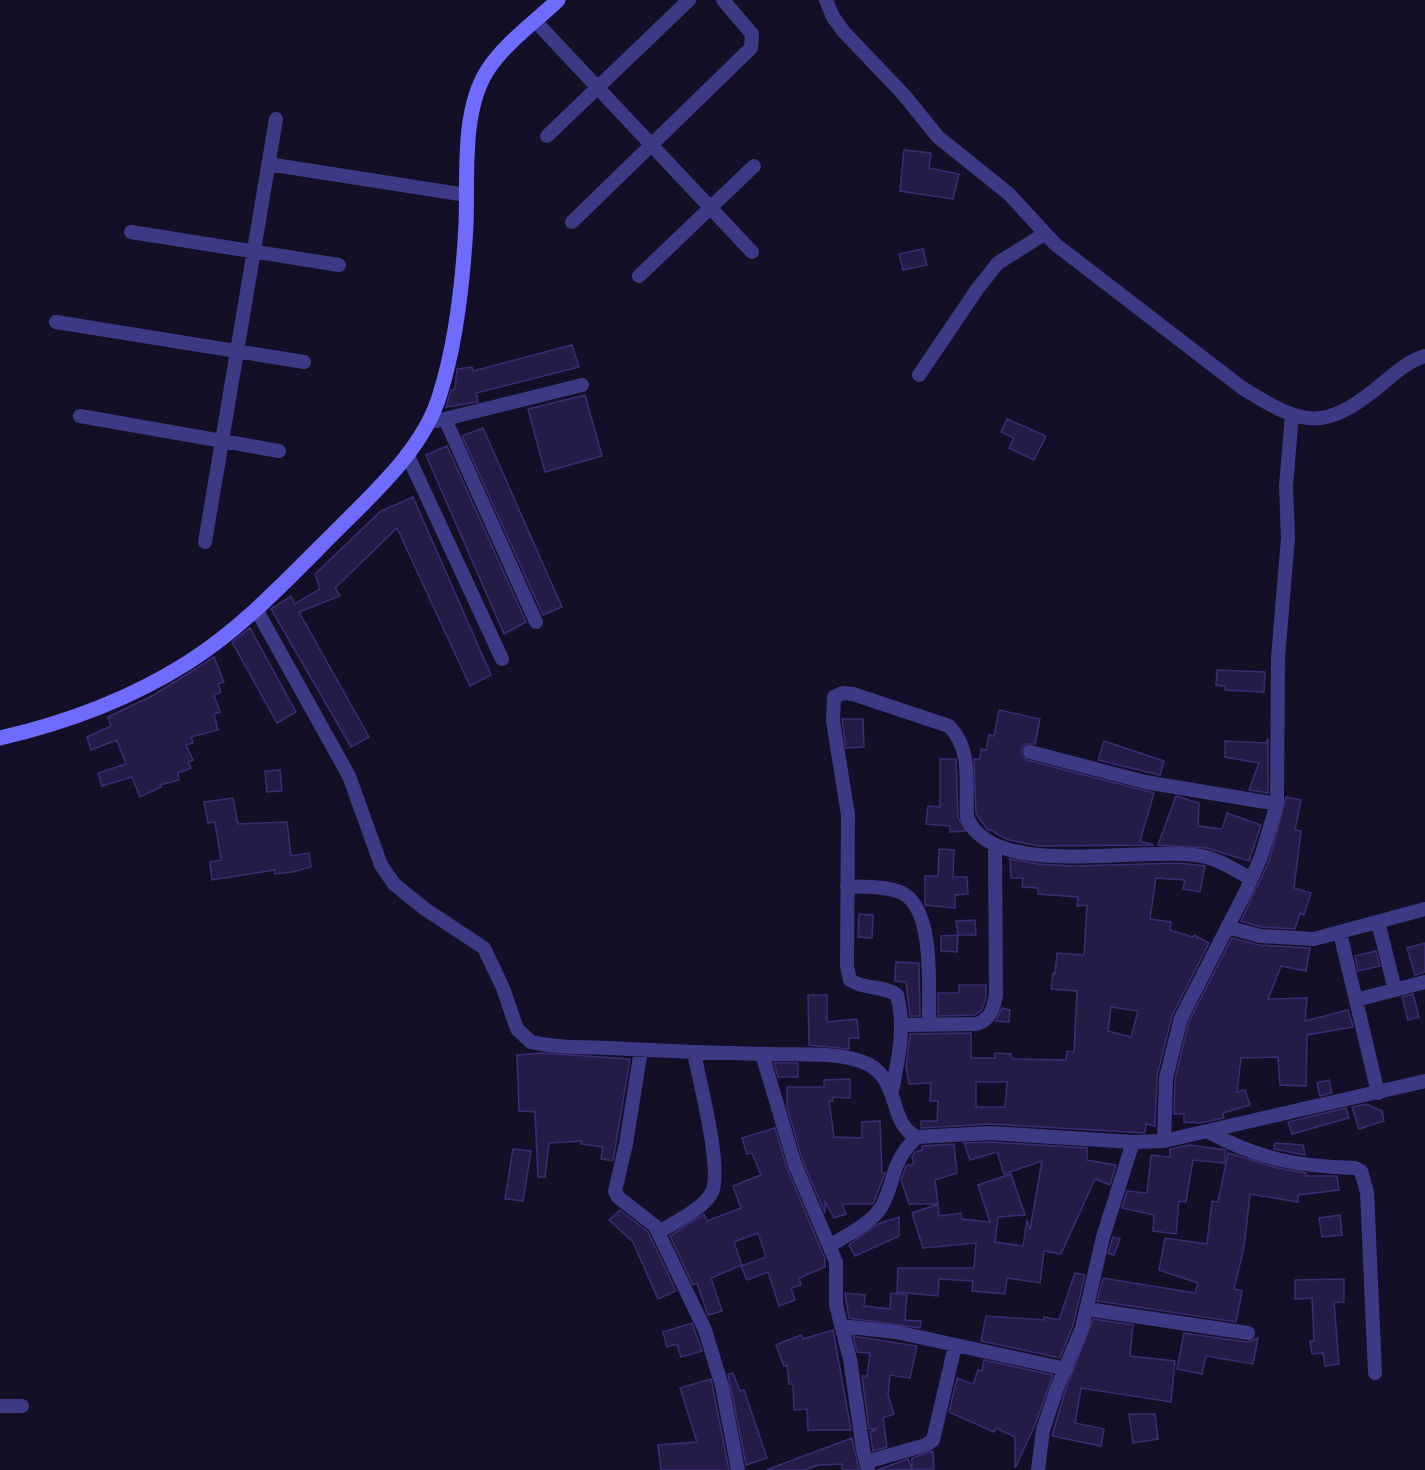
<svg xmlns="http://www.w3.org/2000/svg" width="1425" height="1470" viewBox="0 0 1425 1470" font-family="Signika,sans-serif">
  <rect width="100%" height="100%" fill="#130f26"/>
  <path fill="#241b47" stroke="#3b2d73" stroke-width="1.5" fill-rule="evenodd" d="M904,150L931,153L929,168L959,174L953,199L900,191Z
    M923,249L927,265L903,270L899,254Z
    M572,345L579,367L476,393L478,402L446,407L451,390L455,389L457,369L472,367L473,371Z
    M585,395L602,456L545,472L528,409Z
    M1007,419L1046,436L1034,460L1009,448L1014,438L1001,432Z
    M483,428L562,607L543,615L462,436Z
    M447,446L526,622L504,634L426,455Z
    M413,497L491,675L470,686L397,528L335,588L340,596L299,612L369,737L351,747L271,609L291,596L295,604L320,589L315,574L381,511Z
    M250,628L296,712L277,723L232,642Z
    M214,657L224,682L218,684L221,692L214,695L220,712L214,714L218,730L191,737L193,743L186,745L193,760L188,762L191,768L178,773L179,780L160,785L161,787L140,797L132,777L102,786L98,773L126,764L117,740L91,750L87,737L111,726L108,717L154,695Z
    M1217,670L1265,672L1264,692L1225,690V686L1216,685Z
    M999,710L1040,719L1035,744H1027L1022,749V755L1027,760L1154,793L1140,841L1154,845L1039,846L1009,840L995,833V831L988,830L976,814L974,759H980L981,749L986,750L989,735L994,736Z
    M842,719H863L864,747L846,748Z
    M1268,738V793L1249,790L1259,763L1225,757V741L1266,743Z
    M1104,741L1164,761L1160,775L1098,760Z
    M940,759H956L958,817L966,831L950,832V826L926,824L928,806L940,807Z
    M280,770L282,791L267,792L265,771Z
    M1176,796L1199,803L1198,826L1222,829L1227,813L1261,825L1249,861L1207,848L1158,845Z
    M1286,797L1301,800L1295,830L1301,831L1294,888L1311,893L1304,915L1300,913L1295,929L1261,927L1241,921L1269,861Z
    M233,798L238,824L287,822L291,856L309,853L311,867L292,872L275,874V870L212,880L210,862L221,860L215,822L208,823L204,802Z
    M939,849L954,850L953,877H967L968,894L955,895V908L925,905V876H938Z
    M1010,859L1038,864L1073,866L1179,863L1205,866L1200,892L1183,889L1185,880L1156,878L1150,919L1171,922L1170,930L1193,937L1194,935L1209,943L1172,1016L1157,1076L1155,1126L1146,1124L1145,1133L990,1124L921,1128V1121H937L938,1101H930L931,1083L909,1084L906,1067L910,1034L971,1033V1058H995V1053L1011,1054L1012,1059L1066,1060L1067,1051L1074,1052L1077,991L1051,989L1053,973L1055,974L1057,953L1084,955L1087,905L1077,906L1078,897L1038,894V888L1022,887L1023,878H1011ZM1111,1007L1138,1011L1131,1037L1108,1031ZM976,1082H1007L1005,1107H976Z
    M859,914L873,915L872,938L858,937Z
    M975,920L976,935H958L956,921Z
    M958,935L957,952L941,951V936Z
    M1232,938L1259,945L1310,948L1306,971L1281,966L1268,999L1307,998L1305,1021L1348,1010L1353,1027L1307,1035L1306,1086L1280,1085L1278,1057L1241,1058L1237,1092L1245,1090L1250,1105L1223,1113L1224,1118L1200,1123L1184,1122V1114H1174L1175,1079L1189,1021Z
    M1425,943V972L1415,975L1407,948Z
    M1376,951L1380,966L1358,971L1355,956Z
    M896,962L919,963L920,1016H910L906,982L895,981Z
    M959,985H986V999L981,1011L975,1015L938,1016V993H959Z
    M1413,994L1419,1017L1408,1020L1402,997Z
    M808,995H827V1022L857,1019L859,1038H849V1049L809,1045Z
    M1002,1008L1010,1010L1009,1022L996,1021Z
    M542,1053L630,1059L613,1161L601,1159L603,1147L581,1144L582,1141L549,1143L545,1177H538L535,1112L519,1111L517,1055Z
    M774,1063H798V1077H778Z
    M850,1079V1098L832,1097L833,1101H829L834,1137L862,1138V1122L880,1121L882,1173H885L873,1204H842L846,1214L834,1218L825,1202V1213L803,1162L787,1107V1087H824V1080Z
    M1329,1080L1332,1093L1320,1096L1317,1083Z
    M1366,1104L1382,1111L1384,1121L1359,1129L1352,1107Z
    M1346,1108L1349,1118L1292,1134L1288,1122Z
    M775,1128L787,1168L825,1259V1267L799,1278L801,1285L791,1288L795,1300L779,1306L768,1272L747,1280L741,1266L766,1257L758,1233L734,1242L742,1265L711,1278L722,1311L708,1315L697,1283L693,1285L670,1236L704,1214L707,1221L741,1208L733,1186L761,1175L752,1153L747,1154L742,1138Z
    M990,1142L1087,1148V1160L1116,1165L1110,1185L1095,1179L1061,1254L1044,1251L1040,1283L1007,1278L1005,1294L972,1291L973,1281L939,1279L938,1296L897,1292L898,1268H974L976,1243L923,1248L912,1213L938,1204L939,1216L961,1213L962,1219L990,1222L978,1185L1011,1174L1025,1215L998,1217L995,1242L1023,1246L1027,1220L1030,1230L1042,1161L1004,1174L997,1152L970,1160L964,1143Z
    M1275,1143L1303,1145L1305,1155L1274,1149Z
    M954,1144L957,1173L935,1180L938,1204H909L901,1180L906,1166L914,1164L912,1157L915,1152L922,1150V1146Z
    M1189,1145L1226,1150L1224,1163L1193,1160L1186,1202L1179,1201L1176,1234L1153,1231L1154,1215L1122,1208L1127,1191L1147,1193L1151,1155L1170,1157V1149Z
    M513,1149L531,1151L523,1201L505,1199Z
    M1228,1153L1278,1168L1306,1173V1176H1337L1339,1190L1298,1195V1202L1250,1194L1244,1247L1234,1289L1242,1291L1236,1322L1097,1301L1103,1278L1195,1293L1198,1283L1159,1270L1165,1238L1207,1244L1212,1201L1218,1202Z
    M620,1210L648,1232L676,1291L658,1299L633,1242L609,1220Z
    M1340,1215L1342,1235L1322,1237L1319,1218Z
    M899,1217V1236L855,1256L849,1245L878,1224Z
    M1113,1237L1120,1239L1114,1255L1108,1253Z
    M1075,1273L1085,1275L1073,1325L1060,1358L981,1341L986,1316L1044,1320V1317L1059,1320Z
    M1344,1279V1302H1334L1339,1364L1325,1366L1323,1353L1312,1354L1310,1341H1314L1312,1298L1295,1299V1280Z
    M845,1293L865,1295L864,1306L890,1309L891,1293L907,1295L905,1320L921,1321L920,1328L849,1318Z
    M1093,1319L1133,1325L1130,1356L1175,1361L1171,1402L1081,1388L1075,1423L1104,1429L1101,1446L1052,1436L1065,1391Z
    M692,1323L702,1351L681,1357L677,1344L667,1347L663,1332Z
    M833,1330L851,1430H808L807,1409L794,1410L793,1384H789L787,1365L784,1366L776,1345L801,1335L803,1339Z
    M1184,1333L1247,1342L1258,1338L1253,1364L1206,1356L1202,1374L1177,1369Z
    M853,1336L917,1346L910,1378L890,1375L888,1395L894,1414L883,1418L887,1447L873,1451L870,1432L877,1429H869L862,1376H867L870,1353L857,1352Z
    M984,1360L1053,1375L1035,1425L1015,1468V1437L996,1428L994,1432L949,1412L957,1378L973,1384L978,1370L982,1371Z
    M733,1373L740,1391L744,1390L767,1458L746,1465L728,1374Z
    M711,1379L729,1470H661L658,1445L697,1442L680,1388Z
    M1129,1414H1155L1158,1439L1133,1443Z
    M852,1438L859,1470H842V1464L819,1465L804,1470H766Z
    M933,1451L934,1469L877,1470L908,1459L912,1469V1458Z"/>
  <g fill="none" stroke-linecap="round" stroke-linejoin="round">
    <path stroke="#3d3a85" stroke-width="14" d="M826,0L833,17L844,32L904,95L938,137L1009,194L1055,244L1241,387C1304,427 1324,432 1382,384C1395,373 1408,361 1425,356
      M536,22L752,252
      M547,136L689,0
      M268,164L466,195
      M572,222L751,48L752,34L723,0
      M131,232L339,265
      M639,276L754,166
      M56,322L304,362
      M919,375L978,288L998,263L1044,234
      M80,416L279,451
      M445,419L536,622
      M437,421L582,385
      M407,454L502,659
      M205,542L276,119
      M256,609L349,776L381,865L394,884L425,909L484,948L503,988L517,1029L531,1042C556,1048 583,1047 609,1048C662,1051 715,1053 769,1054C798,1055 832,1052 860,1061C903,1074 886,1123 917,1137L990,1133L1133,1142L1164,1141L1425,1081
      M1030,752L1145,782L1277,804
      M847,886C865,887 886,886 902,893C936,909 928,994 929,1025
      M1378,922L1395,990
      M1227,927L1260,936L1314,939L1425,909
      M1340,933L1378,1093
      M1356,1000L1425,982
      M901,1025L977,1024C991,1019 993,1009 996,996L995,845
      M641,1050L626,1144L615,1191L618,1197L655,1226L705,1330L722,1386L738,1470
      M762,1054L795,1165L836,1262V1305L850,1359L863,1449L868,1470
      M892,1091C898,1060 906,1027 897,995C883,985 865,990 850,980L847,966L848,815L833,721L834,697L843,693L853,694L949,726C973,750 965,785 967,817C992,883 1147,843 1206,857C1222,861 1237,871 1251,879
      M1209,1132C1260,1160 1298,1166 1355,1168L1361,1171L1367,1192L1375,1373
      M1164,1141L1166,1078L1181,1018L1246,891L1261,857L1277,804L1278,658L1288,538L1286,486L1292,414
      M659,1232C675,1222 701,1210 711,1194C724,1174 699,1079 694,1053
      M831,1245C847,1235 872,1223 882,1206C897,1177 889,1164 917,1137
      M1087,1309L1248,1333
      M841,1326L896,1332L1066,1369
      M0,1406H22
      M866,1462L926,1445L933,1440L955,1346
      M1038,1470L1043,1430L1057,1388L1082,1328L1103,1237L1133,1142"/>
    <path stroke="#6f6bff" stroke-width="15" d="M0,738C65,723 130,699 187,663C246,626 295,571 345,522C381,486 425,445 440,394C457,340 463,281 466,225C468,178 461,112 487,71C504,44 535,22 558,0"/>
  </g>
</svg>
